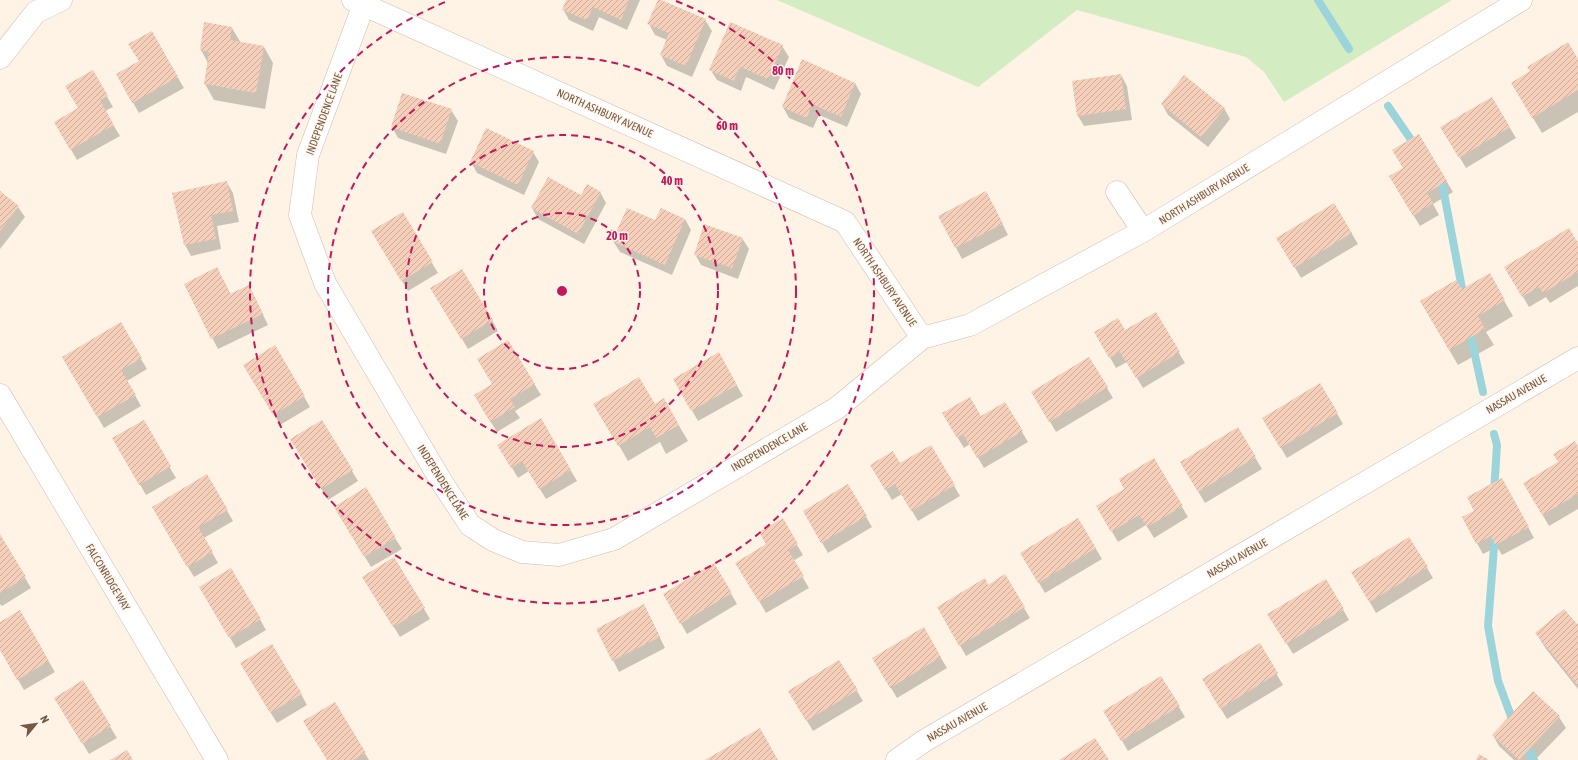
<svg xmlns="http://www.w3.org/2000/svg" width="1578" height="760" viewBox="0 0 1578 760" font-family="'Asap Condensed',sans-serif">
  <defs>
    <pattern id="building-hatch" width="6" height="6" patternUnits="userSpaceOnUse"><rect width="6" height="6" fill="#f5cfba"/><path d="M-1 1l2-2M0 6l6-6M5 7l2-2" fill="none" stroke="#cbab99"/></pattern>
  </defs>
  <rect width="100%" height="100%" fill="#fef3e4"/>
  <path fill="#d4ecc1" d="M777,0H1452L1284,102L1264,72L1246,57L1077,10L978,87Z"/>
  <path fill="#0003" d="M567,0H640L627,30L599,17L593,31L569,20L563,9Z
    M705,20L712,31L692,77L667,66L661,55L667,40L655,35L649,24Z
    M232,28L241,43L264,47L273,63L265,109L214,100L205,84L208,63L201,50Z
    M151,32L184,88L139,113L117,75L140,62Z
    M782,46L789,57L774,90L746,77L741,91L717,80L710,69Z
    M1578,61V112L1542,133L1512,83Z
    M92,71L113,107L105,111L120,136L77,160L55,122L79,109Z
    M1121,75L1127,86L1132,120L1084,126L1078,116Z
    M855,83L861,94L847,127L819,115L813,128L789,118L783,107Z
    M1492,98L1516,138L1466,168L1442,128Z
    M1162,104L1224,108L1230,119L1208,147L1168,115Z
    M451,110L458,121L446,154L398,138L392,127Z
    M1419,135L1453,192L1433,204L1439,215L1420,226L1390,177L1404,168Z
    M533,152L539,162L524,195L477,173L471,162Z
    M227,183L233,193L239,222L217,226L221,249L191,256L185,245L174,194Z
    M0,192L18,207L25,217L0,249Z
    M600,192L606,203L584,244L538,219L532,208Z
    M992,203L1008,235L962,259L939,216Z
    M1334,204L1358,244L1301,278L1278,238Z
    M402,213L438,273L408,291L372,231Z
    M685,219L691,230L672,275L620,252L613,241L656,222Z
    M742,238L749,249L738,279L701,265L695,254Z
    M1578,245V286L1550,303L1546,297L1529,307L1506,268Z
    M1489,275L1513,316L1486,332L1494,345L1458,365L1421,302L1462,291Z
    M223,279L231,295L249,286L268,325L218,349L185,284Z
    M438,299L492,320L498,331L468,349Z
    M1155,313L1185,363L1143,388L1127,362L1116,368L1096,333L1125,332Z
    M120,324L147,369L127,381L141,406L104,428L63,358Z
    M508,341L541,395L515,411L520,418L497,432L481,406L493,385Z
    M275,347L310,407L280,425L245,365Z
    M718,354L743,396L698,421L674,379Z
    M1089,358L1113,398L1056,432L1033,392Z
    M1320,384L1343,424L1287,458L1263,418Z
    M664,400L688,441L666,454L660,442L628,461L595,404L654,406Z
    M1005,403L1028,442L984,468L970,444L964,448L943,414L981,417Z
    M541,420L577,481L546,499L529,471L518,478L499,445Z
    M322,421L358,481L328,500L298,450Z
    M143,422L176,478L146,495L114,439Z
    M1238,429L1262,469L1205,503L1181,463Z
    M931,446L960,496L918,521L902,494L892,500L871,465H900Z
    M1578,449V509L1549,526L1524,483L1559,462Z
    M1154,460L1188,517L1154,538L1146,525L1118,542L1097,506L1126,489Z
    M207,476L233,521L204,538L218,563L194,577L153,508Z
    M848,486L872,527L828,553L804,512Z
    M1508,490L1534,538L1502,555L1497,547L1483,554L1463,518Z
    M335,507L395,538L402,549L371,567Z
    M1078,519L1102,559L1045,593L1021,553Z
    M782,520L803,555L793,561L809,588L766,613L737,563L768,545Z
    M0,536L31,588L2,606L0,604Z
    M1409,538L1433,578L1376,613L1353,573Z
    M394,559L430,619L400,637L370,588Z
    M714,564L737,604L687,634L664,594Z
    M231,569L266,630L236,648L201,588Z
    M1005,576L1030,618L966,656L938,607L988,586Z
    M1326,580L1349,620L1293,654L1269,614Z
    M19,612L55,672L24,690L0,649V623Z
    M649,616L665,648L619,672L597,629Z
    M1578,625V689L1546,649L1536,633Z
    M923,628L947,668L897,698L873,658Z
    M1259,645L1283,685L1227,719L1203,679Z
    M839,661L863,701L813,731L789,691Z
    M247,674L301,694L307,705L277,723Z
    M1161,677L1185,717L1128,751L1105,712Z
    M83,682L117,738L89,754L62,709Z
    M1533,692L1559,717L1566,728L1535,760H1514L1499,746L1493,735Z
    M335,704L369,760H327Z"/>
  <g fill="none" stroke-linecap="round" stroke-linejoin="round">
    <path stroke="#9cd4db" stroke-width="8" d="M1318,0L1349,49
      M1388,106L1416,147
      M1435,177L1443,188L1464,299
      M1469,328L1483,392
      M1494,493L1497,445L1494,434
      M1495,534L1488,626L1498,681L1514,724
      M1522,742L1534,760"/>
  </g>
  <path fill="url(#building-hatch)" d="M566,0H629L621,20L593,7L587,20L562,10Z
    M658,0H661L706,19L686,66L660,55L669,33L647,24Z
    M204,22L232,27L230,40L264,46L256,93L204,84L209,52L200,50Z
    M730,22L783,45L768,79L740,67L734,81L709,70Z
    M152,31L178,77L132,103L116,74L139,61L128,44Z
    M1568,42L1578,59V90L1532,118L1511,83L1530,71L1527,67Z
    M802,59L855,83L841,117L812,104L807,118L782,107Z
    M93,70L108,96L100,100L114,125L70,150L54,122L78,108L65,86Z
    M1121,74L1126,109L1077,116L1072,81Z
    M1184,75L1225,108L1201,137L1161,104Z
    M402,93L452,109L440,144L391,127Z
    M1492,97L1510,127L1459,158L1440,127Z
    M486,128L534,151L518,185L470,162Z
    M1419,134L1447,181L1427,193L1433,203L1413,216L1389,176L1403,168L1392,150Z
    M548,177L581,195L587,184L601,192L578,234L531,208Z
    M227,181L233,211L211,215L216,239L184,245L172,193Z
    M0,191L19,206L0,231Z
    M986,191L1003,224L955,248L938,216Z
    M1334,203L1352,233L1294,268L1276,238Z
    M627,208L655,220L661,208L685,219L665,265L612,241Z
    M403,212L433,262L401,281L371,231Z
    M704,224L743,238L732,268L694,255Z
    M1569,228L1578,243V272L1543,293L1539,287L1522,297L1504,267Z
    M217,267L230,294L249,285L263,314L211,339L184,284Z
    M462,269L493,320L461,339L430,288Z
    M1490,273L1505,300L1478,316L1485,329L1449,350L1420,301L1456,280L1462,289Z
    M1156,312L1180,352L1136,378L1120,352L1109,358L1094,332L1118,318L1125,330Z
    M121,322L142,358L121,370L136,395L97,417L62,357Z
    M508,340L535,384L510,399L515,407L490,422L474,395L492,384L477,359Z
    M275,345L305,396L273,415L243,365Z
    M719,352L737,385L691,411L673,379Z
    M1089,357L1108,387L1049,422L1031,392Z
    M639,377L655,404L664,398L679,425L656,438L650,427L618,446L593,404Z
    M1320,383L1338,413L1280,448L1262,418Z
    M970,397L981,416L1005,402L1023,431L977,458L963,434L957,438L942,413Z
    M541,418L571,470L539,489L522,461L511,468L497,445Z
    M144,420L171,466L139,485L112,438Z
    M322,420L353,470L321,489L290,439Z
    M1238,427L1256,457L1198,492L1180,462Z
    M1575,441L1578,447V494L1542,515L1523,483L1558,462L1553,454Z
    M931,445L955,485L911,511L895,484L885,490L870,465L893,451L900,463Z
    M1154,458L1183,506L1147,527L1139,515L1111,532L1096,506L1124,489L1119,479Z
    M207,474L228,510L198,527L213,552L187,567L152,507Z
    M1502,478L1529,527L1495,545L1491,536L1476,544L1462,517L1474,511L1467,497Z
    M848,484L867,516L821,543L803,511Z
    M366,487L396,538L364,557L334,507Z
    M783,518L798,544L788,550L804,576L759,602L735,563L766,544L759,532Z
    M1078,518L1096,548L1038,583L1020,553Z
    M0,534L26,577L0,593Z
    M1409,537L1428,567L1369,602L1351,572Z
    M394,557L425,608L393,627L362,577Z
    M714,563L732,593L680,624L663,594Z
    M231,568L261,619L229,638L199,587Z
    M1005,574L1025,607L959,646L937,607L985,578L988,585Z
    M1326,579L1344,609L1286,644L1267,614Z
    M644,604L660,637L612,661L596,629Z
    M1564,609L1577,624L1578,623V686L1535,633Z
    M20,610L49,661L17,680L0,650V622Z
    M924,627L941,657L890,688L872,658Z
    M1260,643L1278,673L1220,709L1202,679Z
    M272,644L302,694L270,713L240,663Z
    M839,660L858,690L806,721L788,691Z
    M1161,676L1180,706L1121,741L1103,711Z
    M83,680L111,726L82,744L54,698Z
    M1533,691L1560,716L1519,760L1492,735Z
    M335,702L366,753L353,760H327L303,721Z
    M760,728L778,760H705Z
    M1095,738L1109,760H1059Z
    M127,750L133,760H110Z
    M1479,754L1489,760H1476Z"/>
  <g fill="none" stroke-linecap="round" stroke-linejoin="round">
    <defs>
      <path id="minor" d="M353,0L845,222L922,338L970,325L1143,231L1521,0
        M364,4L308,155L300,215L325,283L441,481L470,525L493,540L522,552L559,555L614,539L837,408L922,338
        M0,58L36,12L61,0
        M1117,192L1143,231
        M0,395L217,760
        M897,760L924,741L1578,358"/>
    </defs>
    <use href="#minor" stroke="#d2bbac" stroke-width="23"/>
    <use href="#minor" stroke="#fff" stroke-width="22"/>
  </g>
  <g fill="none" stroke="#c2185b" stroke-width="2" stroke-dasharray="7 5">
    <circle cx="562" cy="291" r="78"/>
    <circle cx="562" cy="291" r="156"/>
    <circle cx="562" cy="291" r="234"/>
    <path d="M676 1A312 312 0 1 1 448 1"/>
  </g>
  <g text-anchor="middle" stroke-width="3" stroke-linejoin="round" paint-order="stroke">
    <g font-size="11" fill="#785747" stroke="#fff7eb">
      <text transform="translate(605 113) rotate(24)" y="4">NORTH ASHBURY AVENUE</text>
      <text transform="translate(324 114) rotate(-70)" y="4">INDEPENDENCE LANE</text>
      <text transform="translate(1204 194) rotate(-32)" y="4">NORTH ASHBURY AVENUE</text>
      <text transform="translate(885 282) rotate(56)" y="4">NORTH ASHBURY AVENUE</text>
      <text transform="translate(1516 394) rotate(-30)" y="4">NASSAU AVENUE</text>
      <text transform="translate(769 447) rotate(-30)" y="4">INDEPENDENCE LANE</text>
      <text transform="translate(443 482) rotate(58)" y="4">INDEPENDENCE LANE</text>
      <text transform="translate(1237 558) rotate(-30)" y="4">NASSAU AVENUE</text>
      <text transform="translate(108 577) rotate(59)" y="4">FALCONRIDGE WAY</text>
      <text transform="translate(957 722) rotate(-30)" y="4">NASSAU AVENUE</text>
    </g>
  </g>
  <circle cx="562" cy="291" r="6" fill="#c2185b" stroke="#fff7eb" stroke-width="2"/>
  <g font-size="12" text-anchor="middle" font-weight="bold" fill="#c2185b" stroke="#fff7eb" stroke-width="3" stroke-linejoin="round" paint-order="stroke">
    <text x="783" y="75">80 m</text>
    <text x="727" y="130">60 m</text>
    <text x="672" y="185">40 m</text>
    <text x="617" y="240">20 m</text>
  </g>
  <g transform="translate(36 724) rotate(61)" stroke="#fff7eb" stroke-width="3" paint-order="stroke">
  <path d="M0-3L7 15L0 10L-7 15Z" fill="#785747"/>
  <text y="-6" font-size="11" font-weight="bold" text-anchor="middle" fill="#785747">N</text>
  </g>
</svg>
